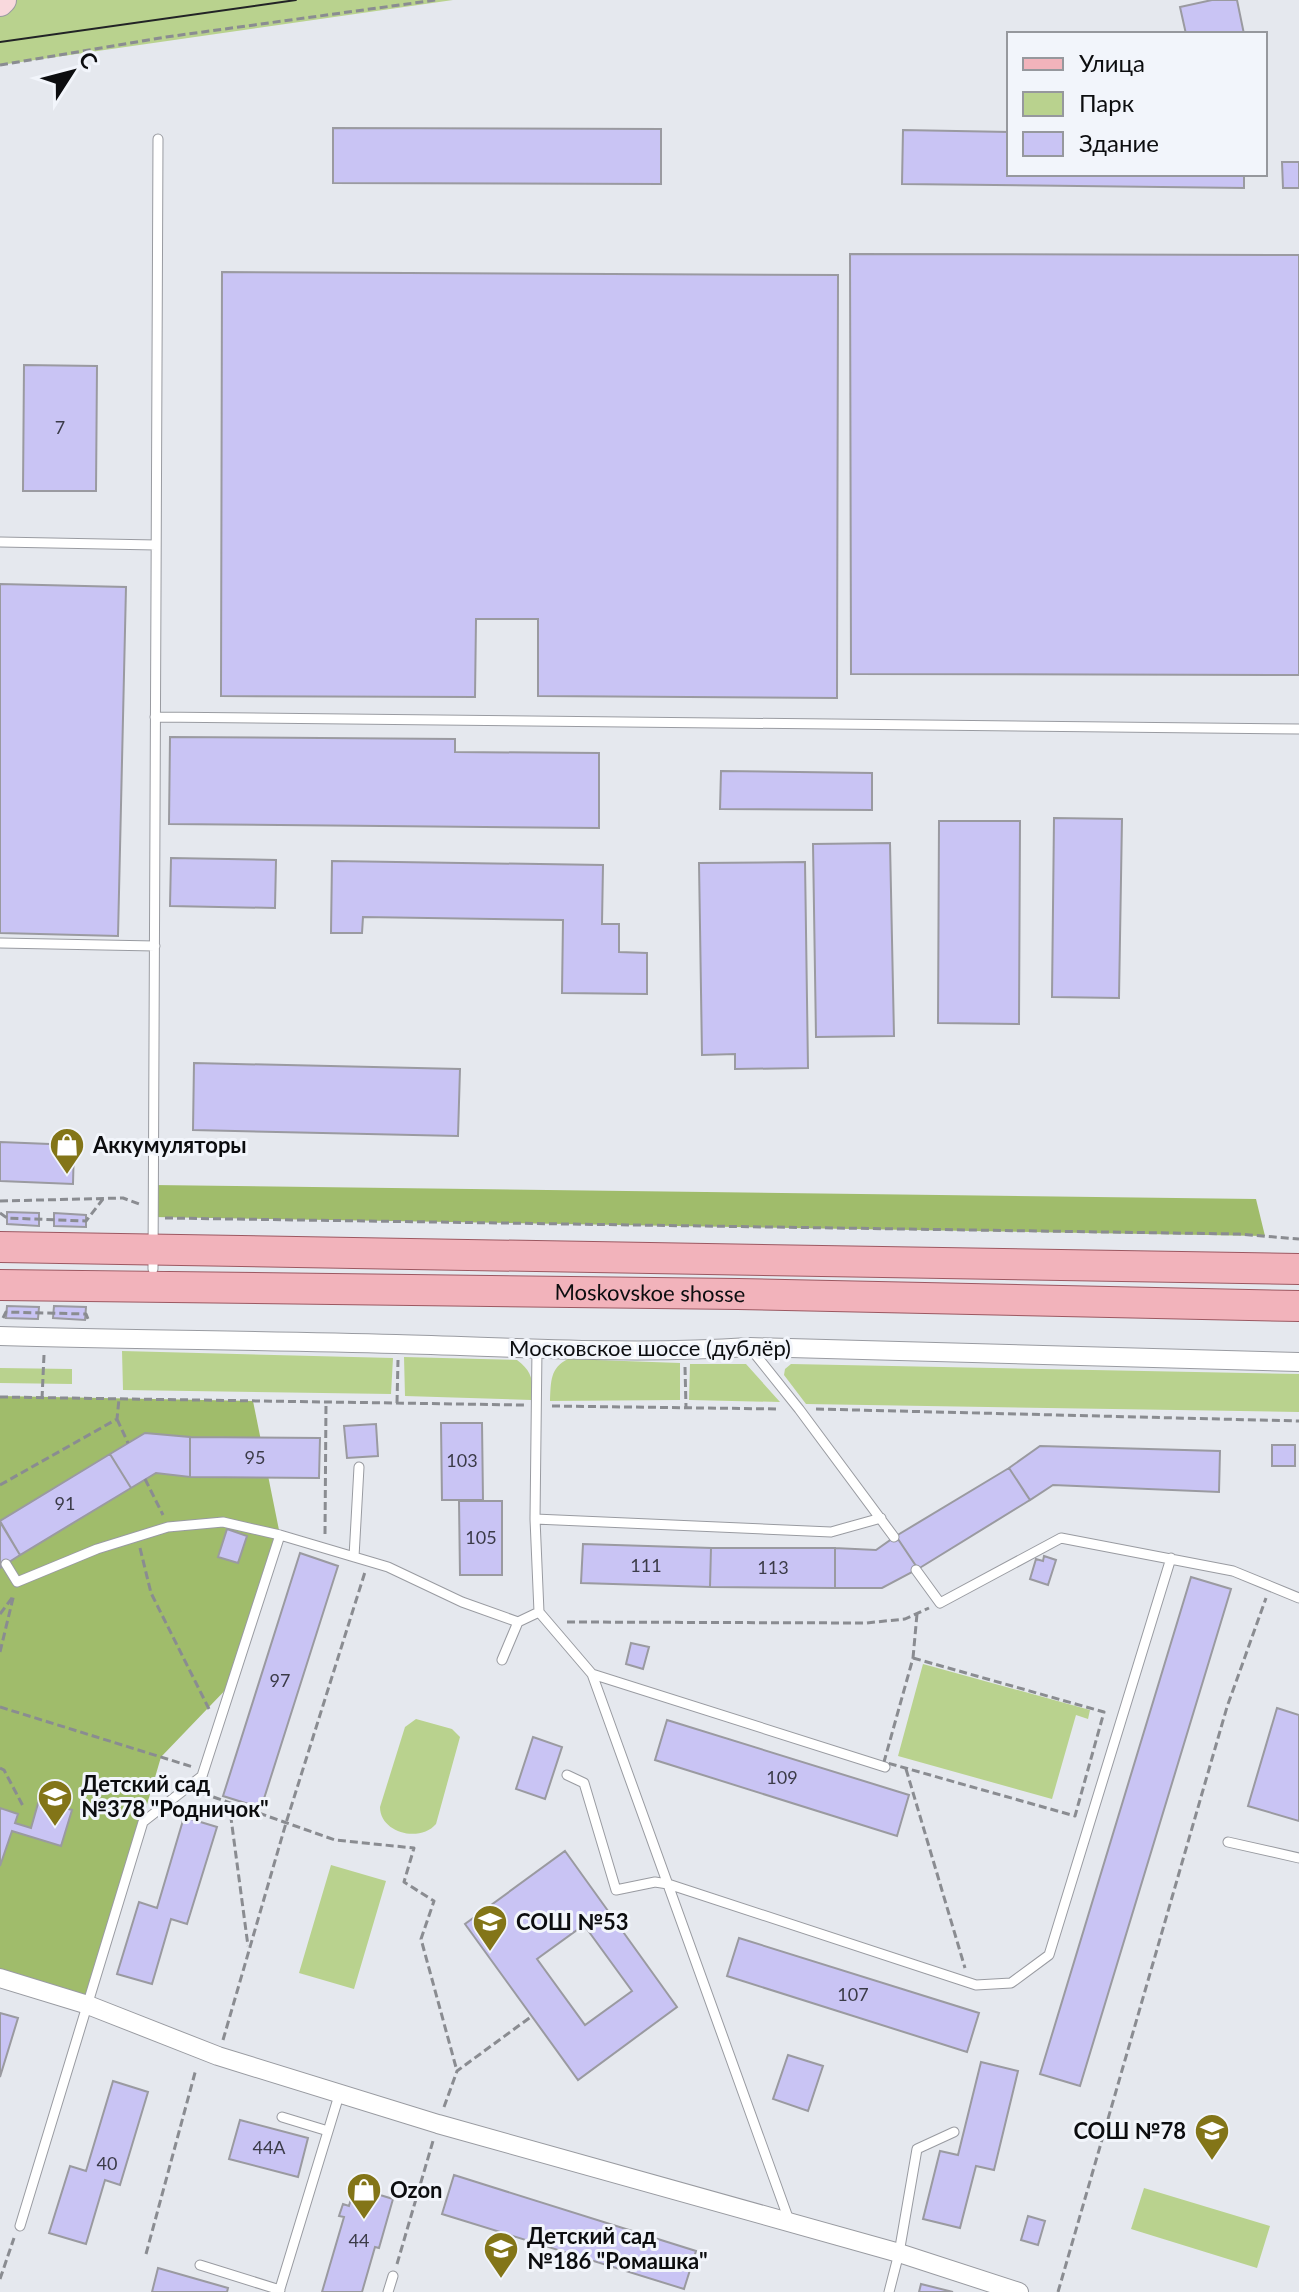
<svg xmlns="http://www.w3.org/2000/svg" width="1299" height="2292" viewBox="0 0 1299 2292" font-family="Lato,sans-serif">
  <rect width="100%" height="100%" fill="#e5e8ee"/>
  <path fill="#b9d28e" d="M0,0H453L0,65Z
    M122,1351L393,1358L391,1394L123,1390Z
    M404,1357L517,1360C533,1372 533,1381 532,1400L405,1396Z
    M568,1359L680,1363V1400L550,1401C551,1381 550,1368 568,1359Z
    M690,1364H746L780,1402L689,1400Z
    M791,1364L1299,1374V1412L806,1404L784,1375L785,1369Z
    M0,1368L72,1369V1384L0,1383Z
    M923,1664L1090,1710L1088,1719L1076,1715L1052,1799L898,1756Z
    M416,1719L452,1729L460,1737L436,1824C420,1843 380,1833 380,1807L405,1727Z
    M331,1865L386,1881L354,1989L299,1973Z
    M1144,2188L1270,2226L1257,2268L1131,2229Z"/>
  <path fill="#a0bc6b" d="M153,1185L1256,1199L1265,1236L153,1217Z
    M0,1396L253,1401L280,1535L233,1682L161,1757L88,2005L0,1979Z"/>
  <path fill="#c9c4f4" stroke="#9a9aa0" stroke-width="2" fill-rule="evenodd" d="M1212,0H1237L1244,34H1186L1180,7Z
    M333,128L661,129V184L333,183Z
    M903,130L1009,132V174H1244V188L902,184Z
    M1282,162H1299V188H1283Z
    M850,254L1299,255V675L851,674Z
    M222,272L838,275L837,698L538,696V619H476L475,697L221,696Z
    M24,365L97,366L96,491H23Z
    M0,584L126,587L118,936L0,933Z
    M170,737L455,739V752L599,753V828L169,824Z
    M721,771L872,773V810L720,809Z
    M1054,818L1122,819L1119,998L1052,997Z
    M939,821H1020L1019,1024L938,1023Z
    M890,843L894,1036L816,1037L813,844Z
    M171,858L276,860L275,908L170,906Z
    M332,861L603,865L602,924H619V952L647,953V994L562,993L563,920L363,917L362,933H331Z
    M805,862L808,1068L735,1069V1054L702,1055L699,863Z
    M194,1063L460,1069L458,1136L193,1130Z
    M0,1142L74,1145L73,1184L0,1181Z
    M7,1212L39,1213V1226L7,1224Z
    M54,1213L86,1215V1227L54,1226Z
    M7,1306L39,1307L38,1319L6,1318Z
    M54,1306L86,1307L85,1320L53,1318Z
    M441,1423H482L483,1500H442Z
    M376,1424L378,1456L347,1458L344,1426Z
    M145,1433L190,1437V1477L156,1473L131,1488L110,1454Z
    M190,1437L320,1438L319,1478L190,1477Z
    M1272,1445H1295V1466H1272Z
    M1040,1446L1220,1451L1219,1492L1053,1485L1030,1500L1009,1468Z
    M110,1454L131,1488L20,1555L0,1521Z
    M1009,1468L1030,1500L918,1569L896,1536Z
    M459,1501H502V1575H460Z
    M0,1522L20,1555L0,1568Z
    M227,1529L247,1536L238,1563L218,1557Z
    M896,1536L918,1569L882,1588H835V1548L876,1550Z
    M583,1544L711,1548L710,1587L581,1583Z
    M711,1548H835V1588L710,1587Z
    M300,1553L338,1566L261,1808L223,1796Z
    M1044,1556L1056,1560L1048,1585L1030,1579L1036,1559L1043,1561Z
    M1191,1577L1231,1589L1080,2086L1040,2074Z
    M631,1643L649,1647L643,1669L626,1664Z
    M1277,1708L1299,1715V1821L1248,1806Z
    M667,1720L909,1795L897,1836L655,1760Z
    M533,1737L562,1747L545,1799L516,1789Z
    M39,1800L72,1810L61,1846L12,1831L0,1866V1808L18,1814L15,1823L31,1828Z
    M184,1817L217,1827L187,1924L171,1919L152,1984L117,1974L139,1902L157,1908Z
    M565,1851L677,2007L578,2080L465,1924ZM584,1925L632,1991L585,2025L537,1959Z
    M739,1938L979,2013L967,2052L727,1976Z
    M0,2013L18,2018L0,2077Z
    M788,2055L823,2066L808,2111L773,2099Z
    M981,2062L1018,2071L994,2170L976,2166L960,2228L923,2219L940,2151L958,2155Z
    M113,2081L148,2092L120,2185L105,2180L86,2244L49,2233L70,2166L86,2171Z
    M240,2120L308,2138L298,2177L229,2159Z
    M454,2175L696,2251L684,2289L442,2214Z
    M354,2187L393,2199L379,2248L375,2247L362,2292H322L344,2217L339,2216L343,2204L349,2206Z
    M1028,2216L1045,2221L1038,2245L1021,2240Z
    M158,2268L228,2288L227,2292H152Z
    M921,2284L953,2292H919Z"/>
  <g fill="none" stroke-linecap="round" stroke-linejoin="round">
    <defs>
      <path id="service" d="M0,542L156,545
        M155,717L1299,729
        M0,943L155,946
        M153,1269L158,139
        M537,1349L535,1519L539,1612L592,1674L790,2223
        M751,1349L799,1409L894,1537
        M535,1519L831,1532L881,1518
        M354,1557L359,1467
        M6,1564L17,1582L97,1549L168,1527L223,1522L280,1535L388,1567L462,1602L518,1622L539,1612
        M916,1570L940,1603L1061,1538L1233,1571L1299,1598
        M502,1660L518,1622
        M592,1674L885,1767
        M567,1775L584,1783L616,1890L655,1882L668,1884L976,1985L1011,1983L1049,1955L1171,1558
        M1228,1842L1299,1858
        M282,2117L328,2131
        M20,2226L143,1822L202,1776L280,1535
        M200,2265L280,2290
        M279,2292L340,2092
        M388,2292L393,2276
        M889,2292L899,2253L917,2149L954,2132"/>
      <path id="minor" d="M0,1336C132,1340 264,1340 396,1344C514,1347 631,1355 749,1347L1299,1362
        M0,1978L88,2005L218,2056L438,2124L899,2253L1019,2292"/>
      <path id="secondary" d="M0,3L3,0"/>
      <g id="primary">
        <path d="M0,1247L1299,1269"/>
        <path id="s1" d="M0,1285L738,1294L1299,1306"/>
      </g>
    </defs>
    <use href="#service" stroke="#999ba1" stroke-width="11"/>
    <use href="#minor" stroke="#999ba1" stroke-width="20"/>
    <use href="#secondary" stroke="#999ba1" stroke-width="28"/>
    <use href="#primary" stroke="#9c5861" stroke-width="32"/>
    <path stroke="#8a8c91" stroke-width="3" stroke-dasharray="8 4" stroke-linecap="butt" d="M0,65L166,37L436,0
      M0,1201L123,1198L139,1204
      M0,1213L7,1218L86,1221L103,1199
      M165,1218L1239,1234L1299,1239
      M3,1318L6,1312L86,1314L88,1319
      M685,1367L686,1407
      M0,1397L524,1405
      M42,1399L44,1355
      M397,1403L398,1360
      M552,1406L780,1409
      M816,1409L1299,1421
      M117,1419L128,1443
      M145,1479L163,1515
      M0,1485L117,1419L119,1399
      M325,1534L326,1402
      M140,1548L151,1593L209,1709
      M0,1614L12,1598
      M567,1622L866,1623L905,1619L929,1608
      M0,1652L14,1594
      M913,1658L1104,1712L1075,1816L884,1762Z
      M913,1658L917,1614
      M0,1707L193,1767
      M0,1768L4,1770L23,1806
      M906,1769L965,1968
      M202,1793L335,1840L414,1848L404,1882L434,1901L421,1939L457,2071
      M229,1803L248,1946
      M223,2040L286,1823L365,1572
      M444,2107L457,2071L532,2016
      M146,2254L196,2069
      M397,2264L433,2141
      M0,2279L14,2238
      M1058,2292L1227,1707L1266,1598"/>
    <use href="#service" stroke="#fff" stroke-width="9"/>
    <use href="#minor" stroke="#fff" stroke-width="18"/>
    <use href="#secondary" stroke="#f9d9dd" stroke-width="26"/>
    <use href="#primary" stroke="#f2b3bb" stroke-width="30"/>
    <path stroke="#222326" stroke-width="2" d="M0,42L296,0"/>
  </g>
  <defs>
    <symbol id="shop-pin" viewBox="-11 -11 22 30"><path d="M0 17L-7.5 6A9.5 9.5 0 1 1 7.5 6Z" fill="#837518" stroke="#f2f5fb"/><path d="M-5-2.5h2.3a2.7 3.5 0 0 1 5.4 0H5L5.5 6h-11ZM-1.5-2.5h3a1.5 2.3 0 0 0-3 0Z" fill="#fff"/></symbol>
    <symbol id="school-pin" viewBox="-11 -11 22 30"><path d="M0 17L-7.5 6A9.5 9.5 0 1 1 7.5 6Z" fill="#837518" stroke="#f2f5fb"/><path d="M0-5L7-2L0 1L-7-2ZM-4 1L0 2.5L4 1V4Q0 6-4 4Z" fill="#fff"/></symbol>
  </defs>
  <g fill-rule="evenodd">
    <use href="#shop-pin" x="47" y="1125" width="40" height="54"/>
    <use href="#school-pin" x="35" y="1777" width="40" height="54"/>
    <use href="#school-pin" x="470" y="1902" width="40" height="54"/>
    <use href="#school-pin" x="1192" y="2111" width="40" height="54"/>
    <use href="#shop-pin" x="344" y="2170" width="40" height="54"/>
    <use href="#school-pin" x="481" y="2229" width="40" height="54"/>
  </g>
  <g text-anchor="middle" stroke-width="6" stroke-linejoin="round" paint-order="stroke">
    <g font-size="18" fill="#3b3b48">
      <text x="60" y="434">7</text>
      <text x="255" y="1464">95</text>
      <text x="462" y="1467">103</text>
      <text x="65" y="1510">91</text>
      <text x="481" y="1544">105</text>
      <text x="646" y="1572">111</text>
      <text x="773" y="1574">113</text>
      <text x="280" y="1687">97</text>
      <text x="782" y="1784">109</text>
      <text x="853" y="2001">107</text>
      <text x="269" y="2154">44А</text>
      <text x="107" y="2170">40</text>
      <text x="359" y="2247">44</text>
    </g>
    <g font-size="22" font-weight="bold" fill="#0c0d0f" stroke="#f2f5fb" text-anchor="start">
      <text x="93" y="1153">Аккумуляторы</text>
      <text x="81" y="1792">Детский сад<tspan x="81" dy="25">№378 "Родничок"</tspan></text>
      <text x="516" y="1930">СОШ №53</text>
      <text x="1186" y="2139" text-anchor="end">СОШ №78</text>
      <text x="390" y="2198">Ozon</text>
      <text x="527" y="2244">Детский сад<tspan x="527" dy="25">№186 "Ромашка"</tspan></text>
    </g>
    <g font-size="22" fill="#0c0d0f" stroke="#f2f5fb">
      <text dy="8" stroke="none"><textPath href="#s1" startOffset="650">Moskovskoe shosse</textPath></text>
      <text x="650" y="1356">Московское шоссе (дублёр)</text>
    </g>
  </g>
  <rect x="1007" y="32" width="260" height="144" fill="#f2f5fb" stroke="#96989d" stroke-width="2"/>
  <rect x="1023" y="58" width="40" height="12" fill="#f2b3bb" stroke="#96989d" stroke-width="2"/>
  <text x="1079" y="72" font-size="24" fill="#0c0d0f">Улица</text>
  <rect x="1023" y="92" width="40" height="24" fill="#b9d28e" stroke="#96989d" stroke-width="2"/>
  <text x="1079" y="112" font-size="24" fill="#0c0d0f">Парк</text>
  <rect x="1023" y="132" width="40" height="24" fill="#c9c4f4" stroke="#96989d" stroke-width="2"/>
  <text x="1079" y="152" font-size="24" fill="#0c0d0f">Здание</text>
  <g transform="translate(72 72) rotate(54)" stroke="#f2f5fb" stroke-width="6" paint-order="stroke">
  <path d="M0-6L14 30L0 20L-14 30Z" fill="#0c0d0f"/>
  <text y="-12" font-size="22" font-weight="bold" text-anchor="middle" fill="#0c0d0f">С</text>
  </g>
</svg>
